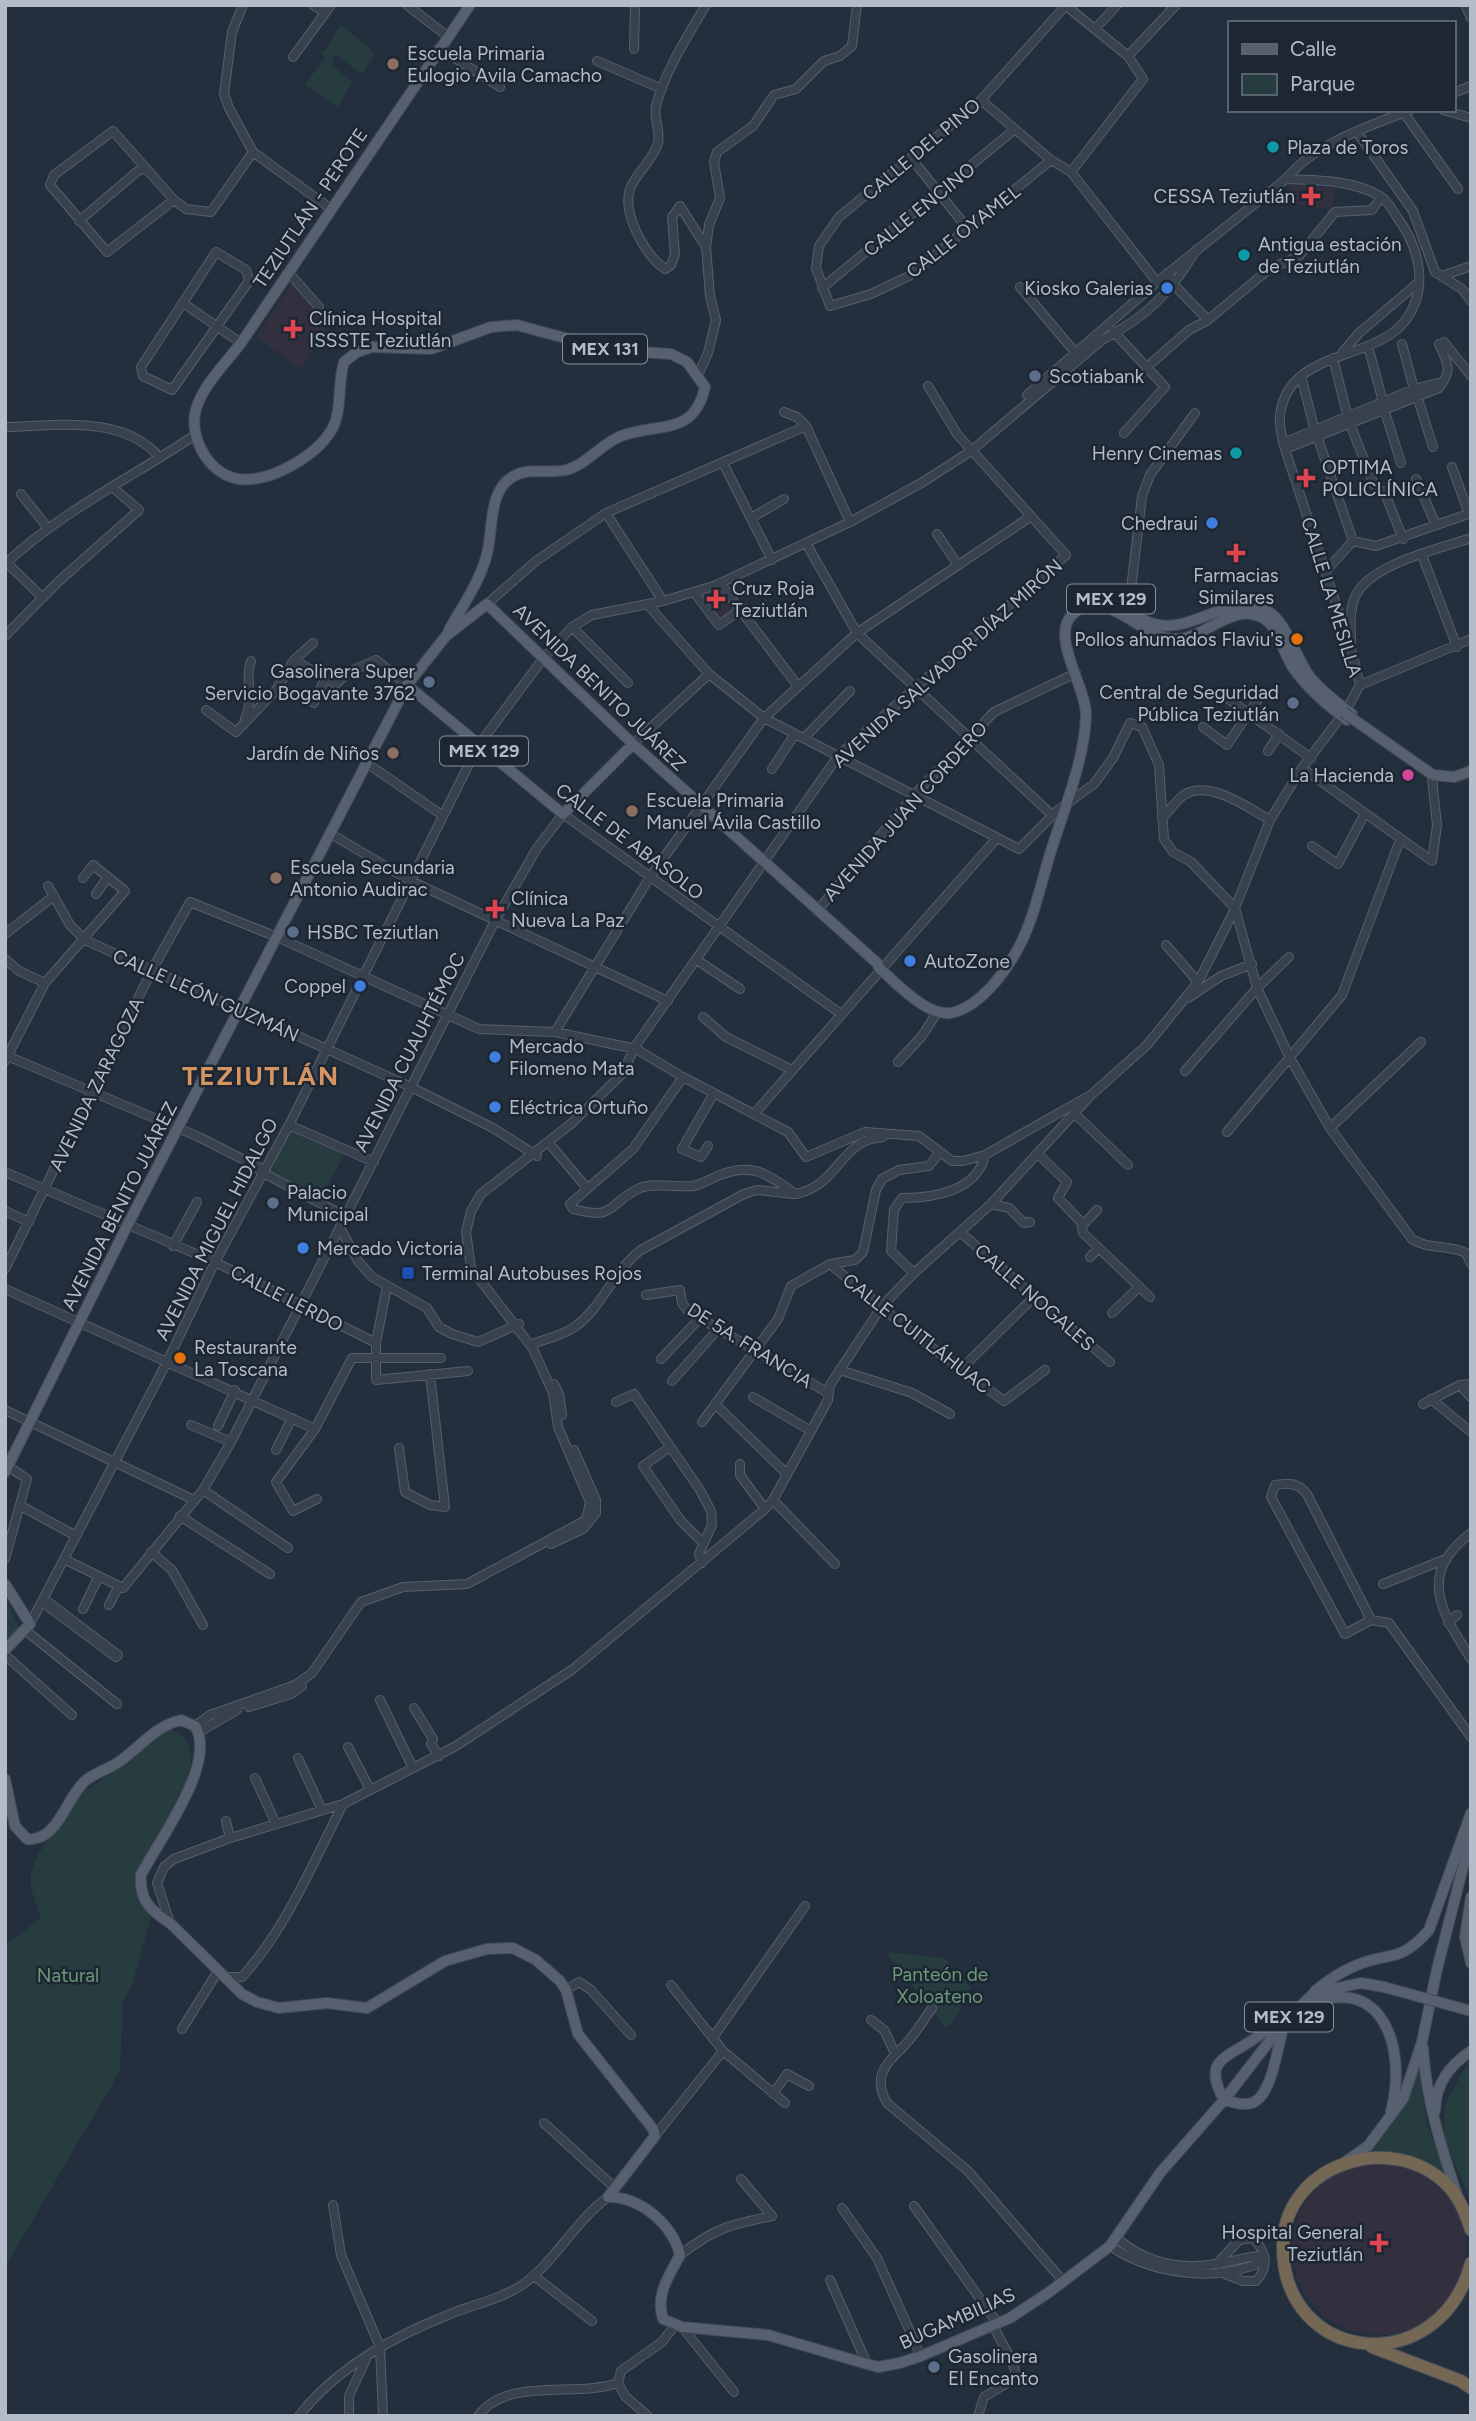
<svg xmlns="http://www.w3.org/2000/svg" width="1476" height="2421" viewBox="0 0 1476 2421" font-family="Figtree,sans-serif">
  <rect width="100%" height="100%" fill="#242f3e"/>
  <path fill="#32303f" d="M1291,184L1335,188L1332,210L1287,203Z
    M293,282L330,320L301,369L256,337Z
    M719,586L736,609L720,621L700,594Z
    M1292 2248a87 87 0 1 1 174 0a87 87 0 1 1-174 0Z"/>
  <path fill="#263c3f" d="M339,26L345,27L375,54L362,74L338,56H334L332,66L353,82L337,107L305,85L325,57L320,53L326,50Z
    M289,1130L344,1155L321,1198L269,1170Z
    M5,1595L21,1633L5,1649Z
    M165,1728C240,1748 126,1857 140,1898C142,1905 148,1911 151,1917L132,1985L123,2001L120,2071L5,2267V1945L41,1918L31,1888V1872L37,1856L78,1796L133,1758L157,1731Z
    M886,1952L945,1958L971,1988L953,2022L946,2028Z
    M1471,2057V2203L1444,2137L1445,2104Z
    M1419,2068L1427,2124L1448,2180L1368,2155L1397,2117Z"/>
  <g fill="none" stroke-linecap="round" stroke-linejoin="round">
    <defs>
      <path id="minor" d="M243,5L232,32L224,94L229,108L253,152L331,209
        M313,5L323,12
        M407,5L447,36
        M1065,5L1128,56L1143,79L1071,172
        M1465,5L1471,18
        M1096,28L1117,5
        M439,48L500,87
        M634,49L635,5
        M1128,56L1176,5
        M293,57L331,5
        M597,61L662,89
        M1453,93L1471,86
        M981,100L1051,160L1071,172L1157,282
        M1443,110L1471,118
        M1404,113L1458,189
        M1357,132L1413,211L1435,272L1462,289L1471,301
        M911,158L968,229
        M1051,160L909,276L871,294L830,306L816,268L819,246L839,217L981,100L1066,5
        M174,200L107,252L50,185L54,175L113,131L174,200L186,209L211,212L253,152
        M79,221L139,170L147,169
        M706,247L709,225L720,198L714,162L717,152L753,126L774,95L796,89L824,61L840,56L852,46L857,5
        M216,252L246,270L249,281L172,390L143,376L141,367Z
        M289,273L319,307
        M1167,273L1175,286L1208,320
        M1442,276L1471,266
        M1020,287L1074,351
        M822,288L1015,129
        M183,303L241,343
        M1113,331L1165,387L1124,433
        M1444,342L1471,376
        M1402,344L1414,389
        M1368,346L1383,402
        M1342,353L1359,333L1419,282
        M1333,358L1348,418
        M1147,367L1189,330L1208,320L1268,270L1299,256L1335,212L1372,210L1381,197
        M698,375L708,353L716,320L710,296L706,247L680,206L672,217L675,254L671,265L665,269C645,255 622,214 630,189C636,172 653,161 658,143C661,131 653,118 656,106C664,73 688,35 706,5
        M1301,376L1315,431
        M1027,395L1157,282L1286,179C1315,143 1368,127 1410,110
        M1417,396L1433,447
        M1384,409L1401,463
        M784,412L797,417L806,426L850,522
        M1350,424L1374,485
        M5,427C55,426 124,414 160,458
        M1318,439L1353,541
        M1283,443L1414,389L1437,383L1441,385
        M1285,449L1439,388C1453,369 1448,365 1439,344
        M723,463L772,560
        M1452,467L1469,514
        M1416,479L1436,525
        M1384,491L1403,539
        M21,494L47,527
        M606,513L663,601
        M751,518L784,499
        M937,534L958,565
        M806,543L857,633L1052,815
        M1422,555L1457,647
        M6,562L43,598
        M5,564C62,511 131,478 195,435
        M1325,572L1353,541L1376,546L1471,513
        M720,583L797,685
        M694,592L719,625L743,608
        M487,604L536,561L606,513L806,426
        M647,604L709,674L764,718L1019,849L1058,810L1094,784L1113,758L1130,723L1142,727L1159,765L1164,839L1173,852L1191,862L1235,908L1257,988L1290,1058L1330,1128L1412,1239C1429,1250 1448,1244 1466,1253
        M1128,615L1142,496L1150,475L1195,413
        M572,627L628,683
        M5,636L59,581L139,510L112,487
        M1351,642C1351,627 1349,611 1355,597C1369,564 1439,549 1471,538
        M294,660L336,684L349,672L376,660L407,685
        M1360,685L1471,639
        M1220,693L1311,758
        M314,703L325,679
        M206,710L236,732L276,690L294,660L313,643
        M245,719C255,699 244,680 251,661
        M1203,727L1227,745L1261,695
        M804,738L850,691
        M633,744L709,674
        M1268,751L1279,734
        M368,764L442,815
        M1302,768L1432,861L1437,825L1432,778
        M772,769L795,734
        M1162,819C1169,811 1176,800 1184,795C1209,779 1248,808 1270,820
        M331,834L409,880L668,1001
        M1312,846L1338,864L1364,815
        M48,886L70,925L85,940L411,1087L493,1128L537,1156
        M96,894L108,877
        M817,911L915,794L994,712L1076,673
        M5,934L54,896
        M1166,945L1198,982
        M5,959L19,971L45,983
        M697,960L740,989
        M1188,998L1221,976L1252,964
        M703,1017L726,1037L792,1070
        M555,1032L650,877L764,718L857,633L1030,517
        M5,1055L199,1137L264,1170
        M5,1061L45,983L125,891L93,865L83,878
        M898,1062L922,1036L938,1011
        M1185,1071L1257,988L1289,957
        M683,1077L633,1149L570,1204L573,1209C617,1221 607,1203 640,1188C655,1182 677,1188 693,1186C704,1184 713,1177 723,1174C756,1162 770,1177 796,1194C840,1185 840,1139 883,1137
        M1074,1113L1128,1165
        M754,1114L997,838
        M289,1125L374,1162
        M1330,1128L1421,1042
        M1227,1132L1342,995L1400,840
        M548,1142L586,1187
        M708,1146L701,1157L682,1149L714,1093
        M1039,1155L1067,1182L1058,1198L1081,1222L1083,1233L1150,1297
        M260,1171L346,1217
        M5,1172L215,1262L376,1343
        M991,1204L1009,1208L1024,1223L1030,1222
        M5,1211L29,1222
        M1082,1226L1097,1210
        M340,1228L358,1261L372,1277L427,1308L439,1327L452,1334L478,1342L519,1324
        M960,1232L1110,1362
        M173,1246L197,1202
        M1466,1253L1471,1264
        M1090,1257L1099,1248
        M830,1264L915,1335L1004,1401L1045,1370
        M5,1269L152,970L190,902L277,937L479,1029L555,1032L636,1049L683,1077L788,1132L806,1157L865,1132L919,1136L952,1161H963L985,1155L1087,1097
        M914,1273L891,1251L894,1210L902,1198C932,1198 977,1192 985,1155
        M387,1286L376,1343V1380L468,1371
        M5,1289L315,1429
        M646,1295L680,1290L682,1303L688,1311L828,1393
        M1112,1313L1139,1287
        M535,1343C549,1338 564,1335 576,1326C603,1306 614,1270 641,1250L744,1194L757,1190L793,1194
        M661,1359L701,1317
        M962,1368L1034,1297
        M840,1370L912,1393L950,1414
        M672,1381L719,1328
        M554,1384L559,1394L562,1415
        M1460,1385L1471,1397
        M753,1397L811,1431
        M1431,1399L1471,1432
        M616,1402L634,1394L700,1490L711,1511L712,1525L699,1554L702,1563
        M715,1404L787,1474
        M1423,1404L1460,1385L1471,1384
        M5,1410L194,1500
        M702,1422L778,1319L791,1286L830,1264L855,1260L863,1252L876,1190L882,1179L899,1170L929,1166L940,1152
        M191,1425L231,1442
        M218,1426L235,1390
        M670,1447L643,1466L681,1521L703,1543
        M399,1448L405,1492L430,1505L445,1507L430,1374
        M276,1450L292,1418
        M740,1464V1475L765,1509
        M203,1490L288,1548
        M317,1499L293,1511L276,1482L315,1429L352,1358H441
        M773,1500L835,1564
        M21,1506L76,1536
        M180,1516L270,1574
        M1471,1533C1416,1574 1442,1613 1471,1659
        M551,1544L583,1529L596,1513V1500L574,1450
        M151,1552L172,1570L203,1625
        M5,1559L27,1479L9,1467
        M64,1559L123,1588L203,1490L231,1442L495,921L537,848L563,814L841,1014
        M1383,1584L1446,1559
        M42,1602L116,1657L118,1655L44,1599
        M109,1605L119,1586
        M83,1609L99,1576
        M1371,1620L1307,1494C1297,1482 1289,1483 1275,1485L1271,1497L1345,1634L1371,1620L1389,1623L1471,1737
        M1448,1623L1457,1615
        M30,1624L167,1362L215,1262L289,1125L478,746L542,660L572,627L592,615L663,601L714,586L850,522L923,482L971,451L1102,340C1146,317 1171,293 1196,250
        M25,1630L117,1704
        M5,1655L72,1715
        M380,1700L413,1768
        M249,1707L291,1694L302,1686
        M414,1708L433,1739L431,1744L439,1756
        M195,1726L210,1715L295,1685L312,1673L361,1602L403,1587L467,1584L586,1520L590,1502L558,1427L553,1393L533,1349L471,1268L466,1232L471,1211L481,1194L572,1123L623,1073L634,1048L838,756L1066,555L957,434L928,386
        M199,1732L237,1710
        M348,1747L370,1789
        M298,1758L322,1810
        M255,1778L276,1824
        M226,1821L230,1838
        M170,1923L157,1883L164,1867L174,1859L230,1838L343,1804L456,1746L573,1669L765,1509L773,1500L828,1400L830,1385L882,1306L914,1273L991,1204L1090,1096L1147,1045L1182,1002L1198,982L1233,913L1270,820L1302,768L1346,710L1360,685L1352,652L1283,443C1282,435 1279,424 1280,416C1287,349 1373,362 1405,321C1430,288 1419,247 1397,217C1392,209 1388,201 1380,196C1352,180 1318,180 1286,179
        M225,1977H242C287,1927 313,1863 343,1804
        M671,1985L723,2051L785,2103
        M566,1990L579,1982L591,1990L631,2035
        M932,2008C922,2022 913,2038 901,2049C884,2065 873,2079 887,2103L968,2171L1063,2281
        M871,2020L884,2030L895,2053
        M182,2029L218,1971
        M714,2036L805,1906
        M773,2094L787,2074L809,2086
        M544,2123L615,2188
        M655,2136L723,2051
        M333,2205L341,2255L380,2347L383,2416
        M914,2206L998,2324
        M842,2208L877,2258L921,2356
        M1116,2237C1145,2264 1183,2271 1222,2263C1236,2261 1250,2255 1264,2256
        M1110,2246C1154,2275 1215,2283 1265,2261
        M680,2255C715,2228 729,2225 772,2216L741,2179
        M1217,2264L1239,2240L1252,2238C1266,2250 1270,2266 1256,2281H1243L1220,2272
        M534,2276L592,2321
        M830,2280L867,2364
        M682,2327L734,2392
        M618,2383L621,2371L662,2342L675,2325
        M618,2383L625,2396L648,2416
        M299,2416C335,2369 394,2336 448,2315C471,2305 502,2299 522,2285C556,2261 574,2222 608,2197
        M349,2416V2396L366,2359
        M478,2416C507,2376 575,2398 618,2383
        M978,2416L984,2397L1007,2383L1016,2374L1012,2361L993,2326"/>
      <path id="major" d="M1079,603C1111,586 1124,614 1151,623C1193,638 1234,584 1273,615C1287,627 1297,658 1308,674C1319,689 1337,703 1352,714
        M449,630C463,605 483,577 488,549C493,525 489,489 514,476C530,467 549,474 566,470C586,465 601,444 621,436C658,422 694,437 705,387L687,362L671,354L609,350L517,325L491,327L431,349L372,347L357,352L344,362C337,384 343,411 331,431C315,456 271,483 239,479C209,475 188,437 196,409C203,385 226,363 241,343L470,5
        M407,685L563,814L633,744
        M5,1472L128,1224L407,685L446,636L487,604L633,744L877,963L880,969C898,984 929,1020 955,1012C980,1005 1003,975 1015,954C1033,924 1040,887 1050,854C1063,811 1084,763 1086,716C1087,688 1050,637 1072,615C1104,582 1142,641 1177,639C1205,638 1233,603 1261,617C1280,626 1282,653 1294,669C1308,689 1328,706 1347,720
        M5,1584L30,1624L5,1650
        M5,1779L15,1826L27,1839C58,1842 65,1799 85,1781C96,1772 112,1768 123,1759C143,1744 156,1726 181,1720L195,1726C218,1763 158,1841 141,1875C139,1900 151,1911 171,1924L242,1994L257,2002L279,2008L327,2003L367,2008L445,1961L487,1949L513,1948L536,1960L560,1981L566,1990L578,2034L653,2129L655,2136L608,2197
        M1471,1897L1465,1937L1471,1963
        M1315,1991C1327,1981 1342,1971 1357,1965C1392,1951 1399,1964 1429,1930L1471,1813
        M1301,2009C1381,1967 1408,2047 1391,2111
        M1279,2021H1285C1278,2042 1273,2096 1252,2103C1242,2106 1233,2102 1224,2100C1205,2065 1219,2060 1248,2043C1259,2036 1269,2028 1279,2021Z
        M1423,2048C1426,2100 1441,2146 1457,2195
        M1435,2111C1436,2083 1449,2066 1471,2051
        M1345,2162L1368,2146L1403,2099L1422,2042L1437,1969L1471,1836
        M608,2197C641,2197 672,2224 680,2255C669,2276 655,2295 663,2319L682,2327L768,2335L867,2364L878,2367L900,2363L921,2356L1010,2318L1048,2293L1110,2246L1160,2173L1224,2100L1285,2021L1314,1993L1361,1983L1384,1987"/>
      <path id="highway" d="M1471,2230C1466,2214 1460,2199 1449,2187C1395,2129 1284,2162 1283,2246C1282,2364 1439,2382 1471,2263
        M1372,2347L1461,2381L1471,2388"/>
    </defs>
    <use href="#minor" stroke="#565f6c" stroke-width="10"/>
    <use href="#major" stroke="#414a57" stroke-width="12"/>
    <use href="#highway" stroke="#434c59" stroke-width="14"/>
    <use href="#minor" stroke="#38414e" stroke-width="8"/>
    <use href="#major" stroke="#56606e" stroke-width="10"/>
    <use href="#highway" stroke="#746855" stroke-width="12"/>
    <defs>
      <path id="major-bridge" d="M1343,712L1433,775L1454,777L1471,771
        M1384,1987L1471,2011"/>
    </defs>
    <use href="#major-bridge" stroke="#414a57" stroke-width="12" stroke-linecap="butt"/>
    <use href="#major-bridge" stroke="#56606e" stroke-width="10"/>
  </g>
  <g fill="#8d6e63" stroke="#1d2633" stroke-width="2.5">
    <circle cx="393" cy="64" r="7"/>
    <circle cx="393" cy="753" r="7"/>
    <circle cx="632" cy="811" r="7"/>
    <circle cx="276" cy="878" r="7"/>
  </g>
  <g fill="#0f9aa8" stroke="#1d2633" stroke-width="2.5">
    <circle cx="1273" cy="147" r="7"/>
    <circle cx="1244" cy="255" r="7"/>
    <circle cx="1236" cy="453" r="7"/>
  </g>
  <g fill="#e0444e" stroke="#1d2633" stroke-width="2.5">
    <path d="M1307.5 185.5h7v7h7v7h-7v7h-7v-7h-7v-7h7z"/>
    <path d="M289.5 318.5h7v7h7v7h-7v7h-7v-7h-7v-7h7z"/>
    <path d="M1302.5 467.5h7v7h7v7h-7v7h-7v-7h-7v-7h7z"/>
    <path d="M1232.5 542.5h7v7h7v7h-7v7h-7v-7h-7v-7h7z"/>
    <path d="M712.5 588.5h7v7h7v7h-7v7h-7v-7h-7v-7h7z"/>
    <path d="M491.5 898.5h7v7h7v7h-7v7h-7v-7h-7v-7h7z"/>
    <path d="M1375.5 2232.5h7v7h7v7h-7v7h-7v-7h-7v-7h7z"/>
  </g>
  <g fill="#3f7fe0" stroke="#1d2633" stroke-width="2.5">
    <circle cx="1167" cy="288" r="7"/>
    <circle cx="1212" cy="523" r="7"/>
    <circle cx="910" cy="961" r="7"/>
    <circle cx="360" cy="986" r="7"/>
    <circle cx="495" cy="1057" r="7"/>
    <circle cx="495" cy="1107" r="7"/>
    <circle cx="303" cy="1248" r="7"/>
  </g>
  <g fill="#5c6f8a" stroke="#1d2633" stroke-width="2.5">
    <circle cx="1035" cy="376" r="7"/>
    <circle cx="429" cy="682" r="7"/>
    <circle cx="1293" cy="703" r="7"/>
    <circle cx="293" cy="932" r="7"/>
    <circle cx="273" cy="1203" r="7"/>
    <circle cx="934" cy="2367" r="7"/>
  </g>
  <g fill="#e8710a" stroke="#1d2633" stroke-width="2.5">
    <circle cx="1297" cy="639" r="7"/>
    <circle cx="180" cy="1358" r="7"/>
  </g>
  <circle fill="#d1479c" stroke="#1d2633" stroke-width="2.5" cx="1408" cy="775" r="7"/>
  <rect fill="#1a4fb4" stroke="#1d2633" stroke-width="2.5" x="401" y="1266" width="14" height="14" rx="3.5"/>
  <g text-anchor="middle" stroke-width="5" stroke-linejoin="round" paint-order="stroke">
    <g fill="#1d2633" stroke="#878f9c" stroke-width="2">
      <rect x="563" y="334.5" width="84" height="29" rx="5"/>
      <rect x="1067" y="584.5" width="88" height="29" rx="5"/>
      <rect x="440" y="736.5" width="88" height="29" rx="5"/>
      <rect x="1245" y="2002.5" width="88" height="29" rx="5"/>
    </g>
    <g font-size="18" font-weight="bold" fill="#b4bcc9">
      <text x="605" y="355">MEX 131</text>
      <text x="1111" y="605">MEX 129</text>
      <text x="484" y="757">MEX 129</text>
      <text x="1289" y="2023">MEX 129</text>
    </g>
    <g font-size="19" fill="#b4bcc9" stroke="#1d2633" text-anchor="start">
      <text x="407" y="60">Escuela Primaria<tspan x="407" dy="22">Eulogio Avila Camacho</tspan></text>
      <text x="1287" y="154">Plaza de Toros</text>
      <text x="1295" y="203" text-anchor="end">CESSA Teziutlán</text>
      <text x="1258" y="251">Antigua estación<tspan x="1258" dy="22">de Teziutlán</tspan></text>
      <text x="1153" y="295" text-anchor="end">Kiosko Galerias</text>
      <text x="309" y="325">Clínica Hospital<tspan x="309" dy="22">ISSSTE Teziutlán</tspan></text>
      <text x="1049" y="383">Scotiabank</text>
      <text x="1222" y="460" text-anchor="end">Henry Cinemas</text>
      <text x="1322" y="474">OPTIMA<tspan x="1322" dy="22">POLICLÍNICA</tspan></text>
      <text x="1198" y="530" text-anchor="end">Chedraui</text>
      <text x="1236" y="582" text-anchor="middle">Farmacias<tspan x="1236" dy="22">Similares</tspan></text>
      <text x="732" y="595">Cruz Roja<tspan x="732" dy="22">Teziutlán</tspan></text>
      <text x="1283" y="646" text-anchor="end">Pollos ahumados Flaviu's</text>
      <text x="415" y="678" text-anchor="end">Gasolinera Super<tspan x="415" dy="22">Servicio Bogavante 3762</tspan></text>
      <text x="1279" y="699" text-anchor="end">Central de Seguridad<tspan x="1279" dy="22">Pública Teziutlán</tspan></text>
      <text x="379" y="760" text-anchor="end">Jardín de Niños</text>
      <text x="1394" y="782" text-anchor="end">La Hacienda</text>
      <text x="646" y="807">Escuela Primaria<tspan x="646" dy="22">Manuel Ávila Castillo</tspan></text>
      <text x="290" y="874">Escuela Secundaria<tspan x="290" dy="22">Antonio Audirac</tspan></text>
      <text x="511" y="905">Clínica<tspan x="511" dy="22">Nueva La Paz</tspan></text>
      <text x="307" y="939">HSBC Teziutlan</text>
      <text x="924" y="968">AutoZone</text>
      <text x="346" y="993" text-anchor="end">Coppel</text>
      <text x="509" y="1053">Mercado<tspan x="509" dy="22">Filomeno Mata</tspan></text>
      <text x="509" y="1114">Eléctrica Ortuño</text>
      <text x="287" y="1199">Palacio<tspan x="287" dy="22">Municipal</tspan></text>
      <text x="317" y="1255">Mercado Victoria</text>
      <text x="422" y="1280">Terminal Autobuses Rojos</text>
      <text x="194" y="1354">Restaurante<tspan x="194" dy="22">La Toscana</tspan></text>
      <text x="1363" y="2239" text-anchor="end">Hospital General<tspan x="1363" dy="22">Teziutlán</tspan></text>
      <text x="948" y="2363">Gasolinera<tspan x="948" dy="22">El Encanto</tspan></text>
    </g>
    <g font-size="19" fill="#b4bcc9" stroke="#1d2633">
      <text transform="translate(921 149) rotate(-40)" y="7">CALLE DEL PINO</text>
      <text transform="translate(310 208) rotate(-56)" y="7">TEZIUTLÁN - PEROTE</text>
      <text transform="translate(919 209) rotate(-39)" y="7">CALLE ENCINO</text>
      <text transform="translate(963 231) rotate(-38)" y="7">CALLE OYAMEL</text>
      <text transform="translate(1332 597) rotate(73)" y="7">CALLE LA MESILLA</text>
      <text transform="translate(947 663) rotate(-42)" y="7">AVENIDA SALVADOR DÍAZ MIRÓN</text>
      <text transform="translate(600 687) rotate(44)" y="7">AVENIDA BENITO JUÁREZ</text>
      <text transform="translate(905 811) rotate(-48)" y="7">AVENIDA JUAN CORDERO</text>
      <text transform="translate(630 841) rotate(37)" y="7">CALLE DE ABASOLO</text>
      <text transform="translate(206 995) rotate(24)" y="7">CALLE LEÓN GUZMÁN</text>
      <text transform="translate(409 1052) rotate(-63)" y="7">AVENIDA CUAUHTÉMOC</text>
      <text transform="translate(96 1084) rotate(-64)" y="7">AVENIDA ZARAGOZA</text>
      <text transform="translate(119 1206) rotate(-63)" y="7">AVENIDA BENITO JUÁREZ</text>
      <text transform="translate(216 1229) rotate(-63)" y="7">AVENIDA MIGUEL HIDALGO</text>
      <text transform="translate(1035 1297) rotate(41)" y="7">CALLE NOGALES</text>
      <text transform="translate(287 1298) rotate(27)" y="7">CALLE LERDO</text>
      <text transform="translate(917 1333) rotate(38)" y="7">CALLE CUITLÁHUAC</text>
      <text transform="translate(750 1345) rotate(32)" y="7">DE 5A. FRANCIA</text>
      <text transform="translate(957 2318) rotate(-24)" y="7">BUGAMBILIAS</text>
    </g>
    <g font-size="19" fill="#6b9a76" stroke="#1d2633">
      <text x="940" y="1981">Panteón de<tspan x="940" dy="22">Xoloateno</tspan></text>
      <text x="68" y="1982">Natural</text>
    </g>
    <g font-size="26" font-weight="bold" letter-spacing="2" fill="#d59563" stroke="#1d2633">
      <text x="261" y="1085">TEZIUTLÁN</text>
    </g>
  </g>
  <rect width="1476" height="2421" fill="none" stroke="#b4bcc9" stroke-width="14"/>
  <rect x="1228" y="21" width="228" height="91" fill="#1d2633" stroke="#59626f" stroke-width="2"/>
  <rect x="1242" y="44" width="35" height="10" fill="#56606e" stroke="#59626f" stroke-width="2"/>
  <text x="1290" y="56" font-size="21" fill="#b4bcc9">Calle</text>
  <rect x="1242" y="74" width="35" height="21" fill="#263c3f" stroke="#59626f" stroke-width="2"/>
  <text x="1290" y="91" font-size="21" fill="#b4bcc9">Parque</text>
</svg>
